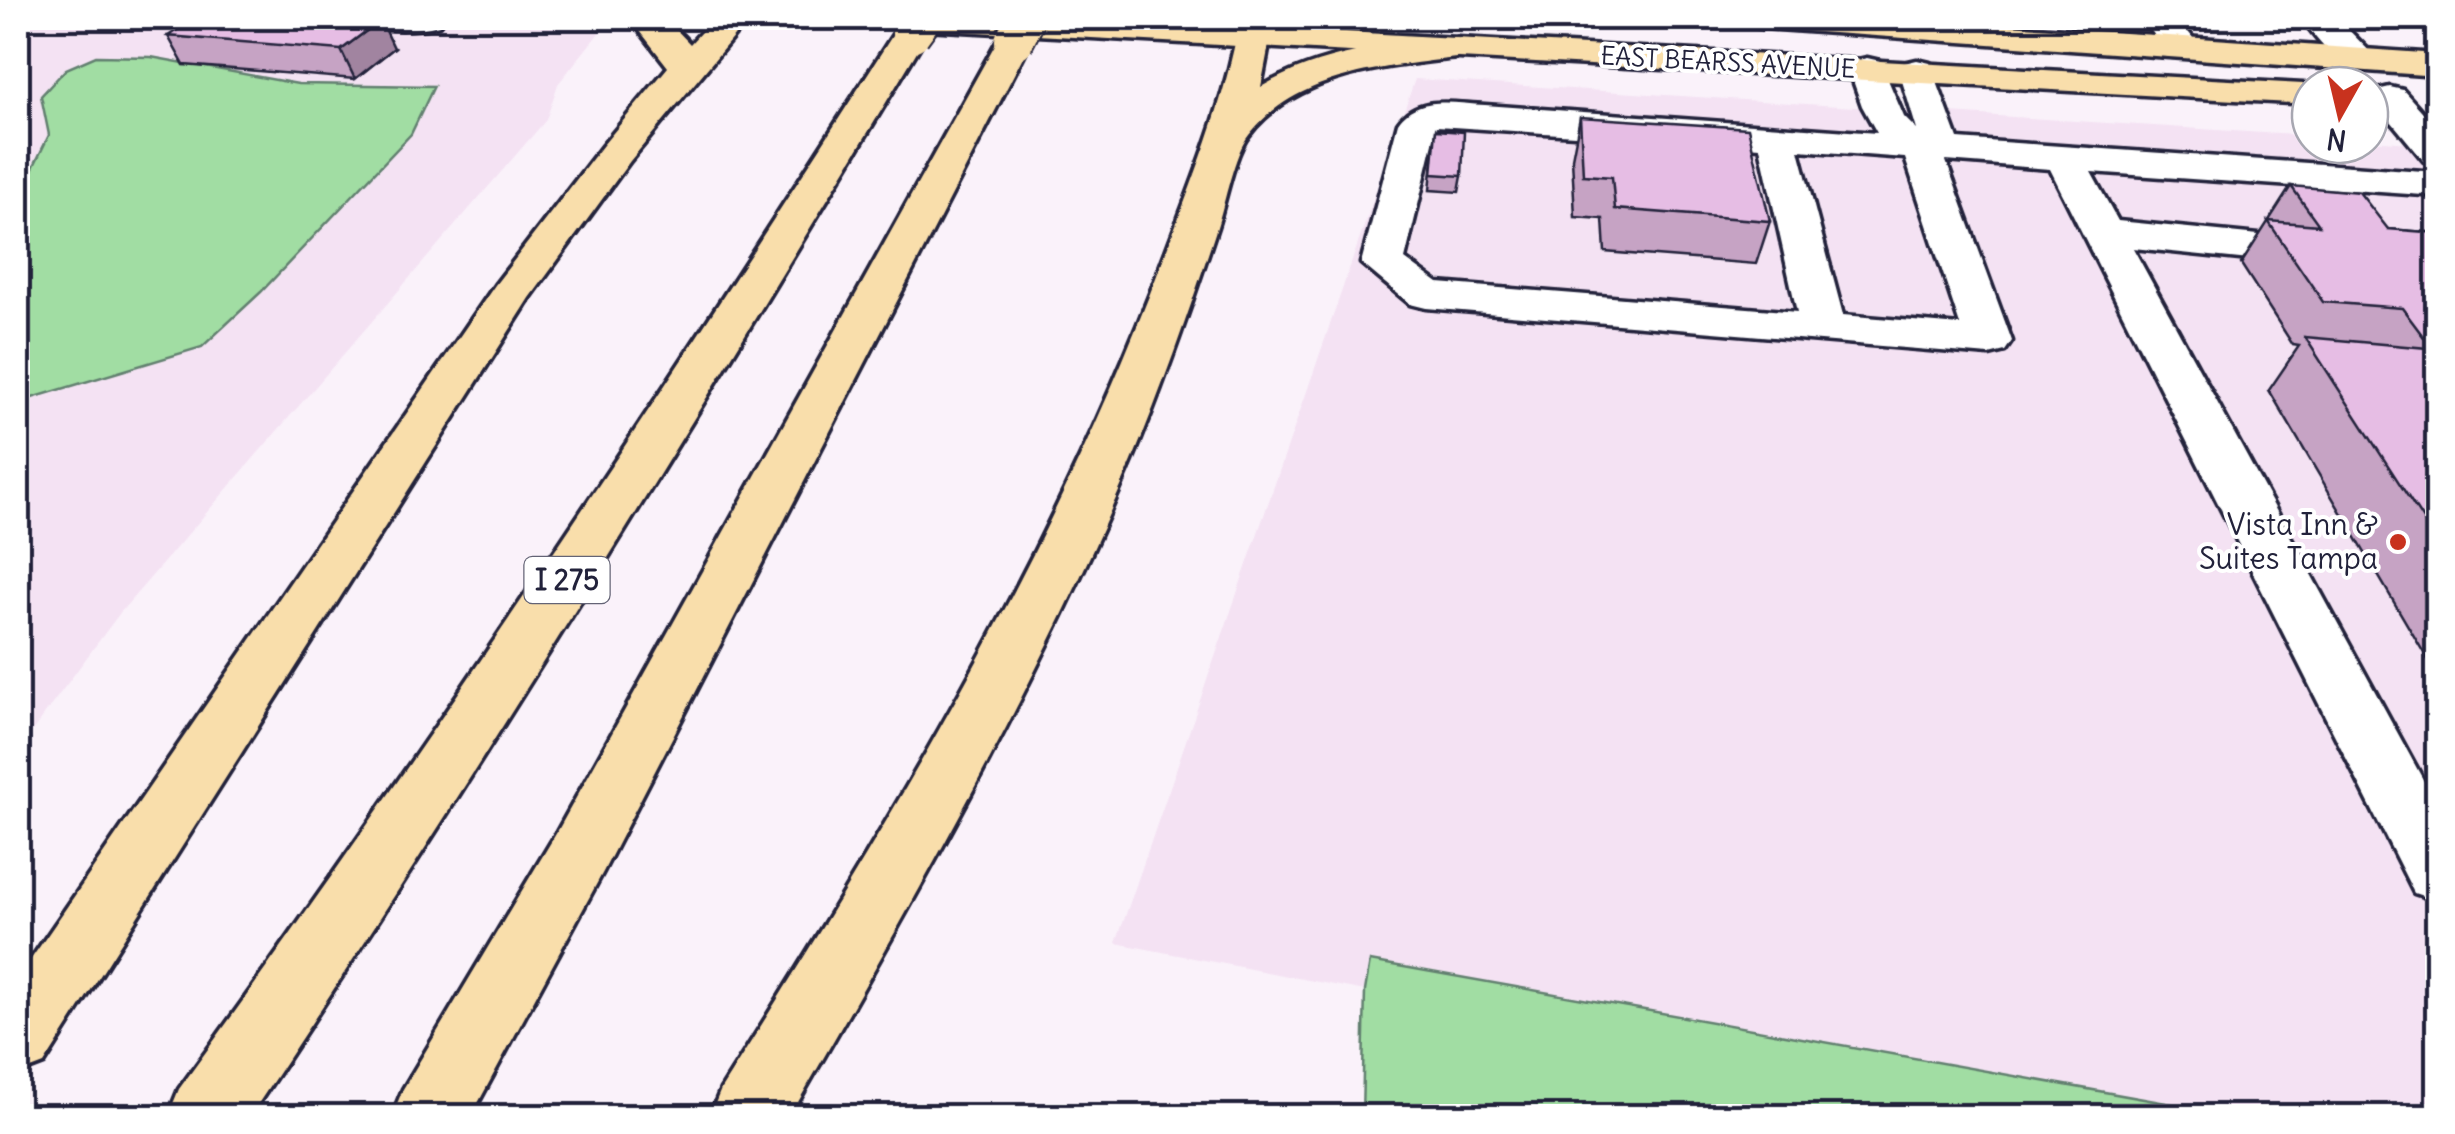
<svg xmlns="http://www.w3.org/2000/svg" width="2455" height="1134" viewBox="0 0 2455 1134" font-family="Delius,sans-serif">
  <rect width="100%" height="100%" fill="#faf2fa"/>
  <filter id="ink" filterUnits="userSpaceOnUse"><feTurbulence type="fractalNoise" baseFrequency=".01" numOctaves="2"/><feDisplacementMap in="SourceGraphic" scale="20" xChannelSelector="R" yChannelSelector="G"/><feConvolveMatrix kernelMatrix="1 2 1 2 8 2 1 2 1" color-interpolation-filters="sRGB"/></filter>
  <g filter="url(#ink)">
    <path fill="#f4e2f3" d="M18,18H611L558,84L546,120L119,614L18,750V399L32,398L202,347L261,292L411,134L434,87L298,84L151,57L48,116L49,135L26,183L18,184Z
      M1415,79L2310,136V145H2370V140L2437,145V1116H2239L1371,961L1365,991L1116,943Z"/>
    <path fill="#a1dda3" stroke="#62806f" stroke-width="2.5" d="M96,56L151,57L298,84L434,86L411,134L261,292L202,347L32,398L18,399V184L26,182L49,135L41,96L66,69Z
      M1370,961L2239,1116H1362L1365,991Z"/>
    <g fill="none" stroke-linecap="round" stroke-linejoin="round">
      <defs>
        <path id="minor" d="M359,18H444L439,25C416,31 387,31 364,25Z
          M2143,18H2177L2201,48L2196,55C2169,62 2157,39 2143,18Z
          M2301,18H2337L2378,60L2373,68C2343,75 2317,41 2301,18Z
          M1867,58L1880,61L1904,117L1917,130L1899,71L1904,63L1917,60L1930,63L1958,139L2438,172V196L2091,172L2118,221L2279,237L2294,241L2300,250L2294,259L2279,263L2133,248L2438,807V901L2414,893L2050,169L1946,161L2012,341L2005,351L1989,355L1426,308L1410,304L1361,263L1398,123C1418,94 1454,104 1485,105L1877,133L1862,106L1849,69L1854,61ZM1437,126L1760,147L1797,312L1438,283L1405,259ZM1799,150L1905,158L1960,325L1843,315Z
          M2390,87L2403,90L2438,129V165L2424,161L2372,98L2377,90Z"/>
        <path id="major" d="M889,18H1088L2322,85H2310V104L906,28L894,25Z
          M1745,18H1902L2438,54V76L1762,28L1750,25Z"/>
        <path id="highway" d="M630,18H665L690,44L714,18H749L630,161L530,298L44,1064L18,1074V978L495,285L603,145L668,67Z
          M1240,18H1274L1261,87C1320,52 1389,45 1456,38L1468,41L1473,48L1468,55L1456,58C1385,67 1297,73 1249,135C1234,153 1225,203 1217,227C1191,306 1164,384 1132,461C1036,688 913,903 790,1116H710L721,1089C889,824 1051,558 1162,262C1192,182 1225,103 1240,18Z
          M911,23L923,26L928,33C708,398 486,762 250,1116H168L179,1089C430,745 664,391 894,33L899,26Z
          M1014,31L1026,34L1031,41L603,872L471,1116H392L403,1089L557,832L997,41L1002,34Z"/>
      </defs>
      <use href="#minor" stroke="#22223b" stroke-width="7"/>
      <use href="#major" stroke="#22223b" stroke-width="7"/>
      <use href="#highway" stroke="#22223b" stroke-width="7"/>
      <use href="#minor" fill="#fff" fill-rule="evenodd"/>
      <use href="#major" fill="#f9deab" fill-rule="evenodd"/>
      <use href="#highway" fill="#f9deab" fill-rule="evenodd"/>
      <defs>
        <path id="highway-bridge" d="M911,33L922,18
          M1014,41L1026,18"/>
      </defs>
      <use href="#highway-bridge" stroke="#22223b" stroke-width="42" stroke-linecap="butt"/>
      <use href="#highway-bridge" stroke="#f9deab" stroke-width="38"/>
    </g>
    <path fill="#c6a3c4" stroke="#22223b" stroke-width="2.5" d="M168,36L394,48L355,79L184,65Z
      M1580,117L1770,221L1756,264L1605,252L1603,219L1575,217L1572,158Z
      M1436,130L1462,176L1459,192L1430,190Z
      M2291,186L2388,229L2438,233V677L2269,390L2299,346L2293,345L2241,264Z"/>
    <path fill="#a184a0" stroke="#22223b" stroke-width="2.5" d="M381,20L394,48L355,79L341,50Z"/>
    <path fill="#e6bde4" stroke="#22223b" stroke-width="2.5" d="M196,18H350L381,20L341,50L168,36Z
      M1580,117L1748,128L1770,221L1615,209L1612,177L1583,175Z
      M1436,130L1464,132L1462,176L1432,174Z
      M2291,186L2359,192L2388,229L2438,233V349L2432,348L2402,308L2323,302L2268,221L2319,225Z
      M2305,337L2438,349V543Z"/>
  </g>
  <circle fill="#c8321e" stroke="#fff" stroke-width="4" cx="2398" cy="542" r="10"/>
  <g text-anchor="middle" stroke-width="8" stroke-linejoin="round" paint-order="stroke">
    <g font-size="25" fill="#22223b" stroke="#fff">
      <text transform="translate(1728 62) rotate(3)" y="9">EAST BEARSS AVENUE</text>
    </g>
    <rect fill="#fff" stroke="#646476" stroke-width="2.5" x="524.5" y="557" width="85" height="46" rx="8"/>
    <g font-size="28" font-weight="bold" fill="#22223b">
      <text x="567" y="590">I 275</text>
    </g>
    <g font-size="30" fill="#22223b" stroke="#fff" text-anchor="end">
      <text x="2378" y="535">Vista Inn &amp;<tspan x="2378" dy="34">Suites Tampa</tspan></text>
    </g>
  </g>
  <rect width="2455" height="1134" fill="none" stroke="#fff" stroke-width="60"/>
  <rect x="30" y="30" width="2395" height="1074" fill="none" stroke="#22223b" stroke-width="4" filter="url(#ink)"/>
  <g transform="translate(2340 115) rotate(188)"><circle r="48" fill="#ffffff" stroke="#a7a7b1" stroke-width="2.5"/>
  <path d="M0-8L18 38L0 25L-18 38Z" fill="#c8321e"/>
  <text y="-15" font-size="28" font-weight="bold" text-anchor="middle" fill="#22223b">N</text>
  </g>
</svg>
